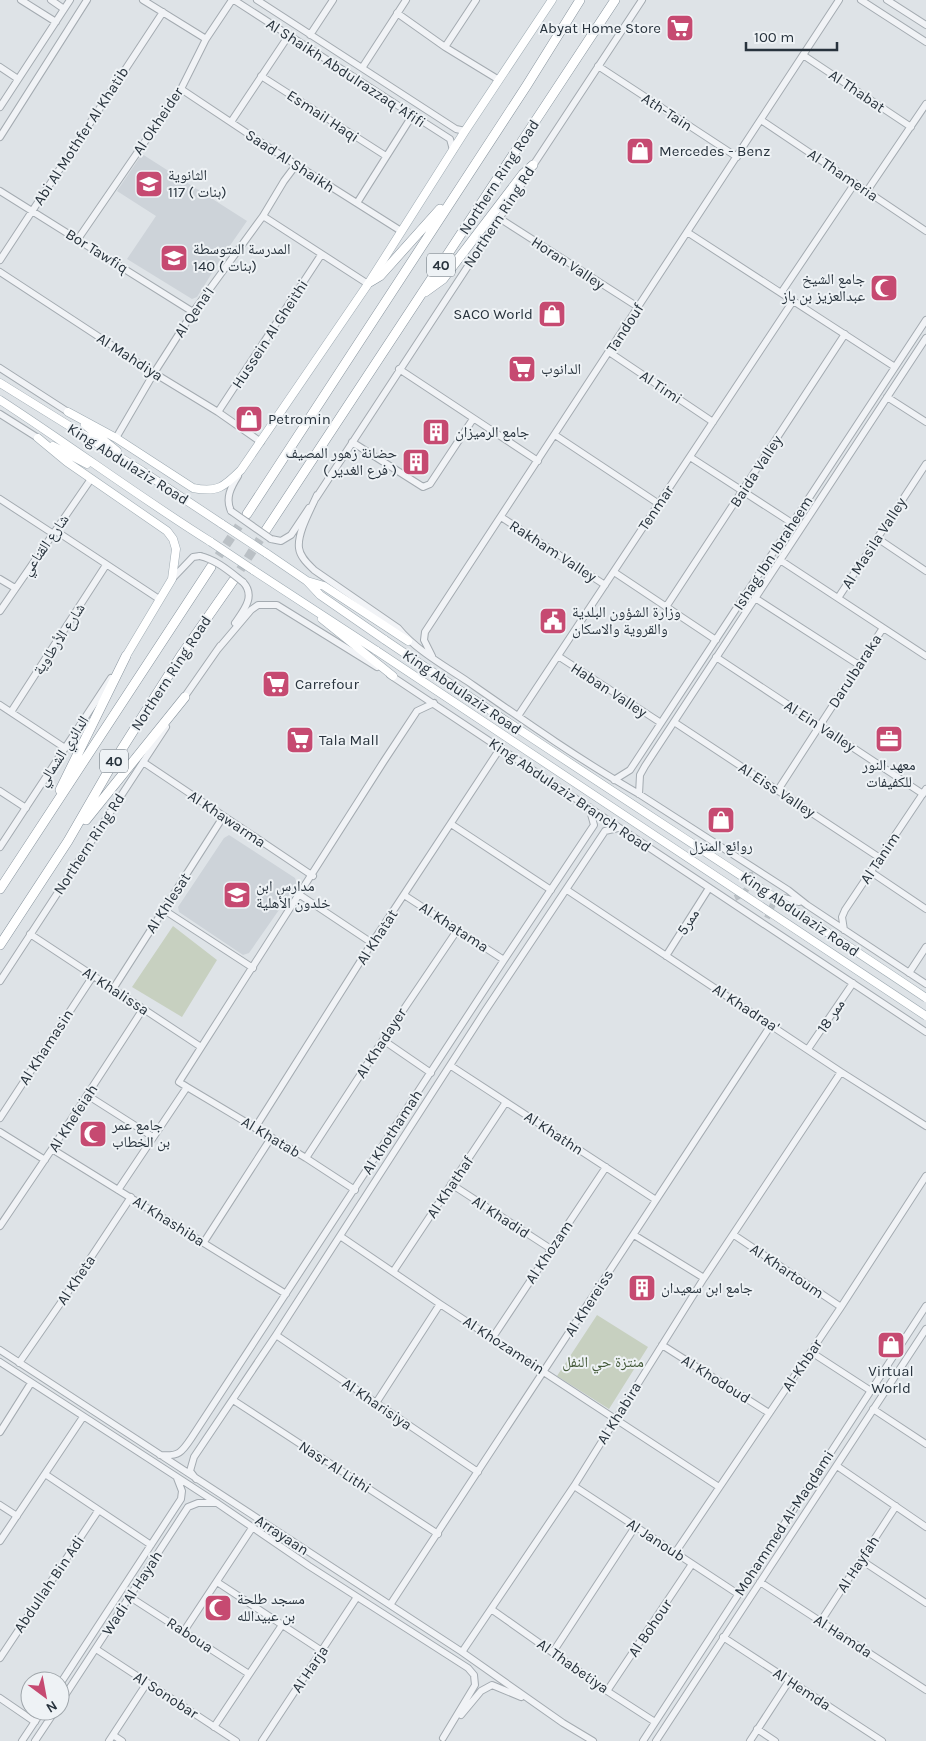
<svg xmlns="http://www.w3.org/2000/svg" width="926" height="1741" viewBox="0 0 926 1741" font-family="Karla,'Noto Naskh Arabic',sans-serif">
  <rect width="100%" height="100%" fill="#dee3e7"/>
  <path fill="#cdd3d9" d="M142,154L247,221L222,257L197,297L192,299L127,259L156,216L117,191Z
    M229,835L295,878L297,884L249,953L243,955L179,912L178,907L224,838Z"/>
  <path fill="#c7d0c0" d="M173,926L217,960L182,1017L132,987Z
    M597,1315L648,1347L609,1409L557,1376Z"/>
  <g fill="none" stroke-linecap="round" stroke-linejoin="round">
    <path stroke="#bac0c5" stroke-width="6" stroke-dasharray="6 3" stroke-linecap="butt" d="M735,898C746,893 752,885 750,872
      M767,918L773,904L781,899"/>
    <path stroke="#bac0c5" stroke-width="9" stroke-dasharray="9 4.5" stroke-linecap="butt" d="M211,567L247,514
      M233,581L266,530"/>
    <defs>
      <path id="minor" d="M21,0L56,22
        M51,0L64,9
        M143,0L206,39
        M234,0L450,139L453,150
        M257,0L456,129L465,131
        M861,0L926,42
        M887,0L926,25
        M397,13L445,47L499,80
        M310,35L333,0
        M445,47L476,0
        M803,55L911,127
        M598,66L737,157
        M0,67L18,79
        M362,68L406,0
        M261,76L386,156
        M181,89L265,145L401,231
        M0,107L70,0
        M761,120L926,231
        M231,122L289,35
        M0,137L87,0
        M532,167L642,0
        M0,191L193,312
        M867,191L926,104
        M357,203L412,116
        M263,216L368,284
        M499,218L638,307
        M687,232L895,367
        M78,239L181,89L206,39L232,0
        M0,260L163,12
        M0,272L154,373L218,412L261,442
        M781,293L855,183
        M609,352L713,422
        M0,368L68,412
        M399,369L538,461
        M887,397L926,422
        M218,412L321,255
        M0,414L38,438
        M555,435L659,504
        M116,438L154,373L193,312L263,216L284,181L296,165
        M352,442L423,487L430,484L473,419
        M690,457L792,523
        M317,495C311,509 297,533 299,548C300,557 308,564 314,570L398,628C416,650 443,665 467,681C523,720 580,760 639,794L788,890L807,905L926,984
        M316,498L527,176
        M0,499L52,533
        M231,511C225,498 231,487 238,476
        M501,517L605,585
        M56,531L159,599
        M877,538L926,571
        M271,539L281,541L291,535L309,508
        M780,560L926,656
        M614,572L716,640
        M0,579L15,588
        M172,579L193,557L200,556
        M755,598L859,665
        M838,598L926,464
        M666,607L845,334
        M0,611L91,479
        M235,623C244,610 256,596 243,582
        M218,649L251,610L258,605H277L377,667
        M432,656L424,640L425,632L839,0
        M558,656L661,723
        M716,657L923,794
        M390,675L926,1032
        M183,699L220,646
        M0,705L65,748
        M11,712L106,565
        M518,716L793,301
        M674,722L880,858
        M143,762L313,876
        M614,780L630,770L636,761L926,320
        M778,790L883,628
        M0,791L26,808
        M639,794L640,775L645,766L926,338
        M451,824L551,890
        M0,847L111,678
        M871,872L926,909
        M567,890L841,1072L926,1126
        M300,895L372,943
        M404,895L504,960
        M784,898L799,902
        M164,910L253,968
        M844,930L842,917L845,910L926,789
        M30,934L201,1047
        M666,956L709,888
        M909,973L926,947
        M0,981L166,727
        M113,989L223,817
        M383,1040L431,1073
        M808,1049L853,983
        M451,1066L656,1200
        M187,1087L306,1158L355,1190
        M87,1095L153,1137
        M0,1118L93,976
        M255,1128L372,943L501,747
        M0,1132L45,1160
        M52,1149L286,1294
        M306,1158L383,1040L458,929
        M451,1184L551,1249
        M118,1190L187,1087L179,1082L384,761L417,711L434,703
        M0,1226L52,1149L143,1009
        M634,1235L704,1278
        M734,1235L841,1307
        M340,1236L440,1304L719,1487
        M204,1242L271,1138
        M393,1272L506,1102
        M276,1335L478,1472
        M493,1337L606,1167
        M662,1345L769,1413
        M0,1350L462,1652L563,1723L593,1741
        M811,1352L871,1391
        M0,1362L217,1503L309,1566L468,1668L474,1675L475,1685L443,1738
        M19,1363L62,1301L131,1197
        M233,1400L438,1534
        M376,1403L440,1304
        M873,1409L926,1444
        M0,1432L31,1383
        M160,1455C179,1457 182,1452 192,1437L504,960L594,825L589,807
        M837,1466L926,1527
        M45,1474L151,1545
        M196,1479L190,1471L194,1457L276,1335L485,1011L605,831L618,828
        M574,1486L738,1594
        M0,1505L17,1516
        M0,1541L83,1417
        M675,1553L841,1307L926,1176
        M861,1560L926,1603
        M217,1582L322,1651
        M760,1582L926,1690
        M130,1597L249,1674
        M390,1605L771,1025
        M491,1609L607,1691L655,1722
        M821,1621L896,1506
        M184,1631L252,1528
        M723,1637L882,1741
        M96,1649L236,1741
        M462,1652L574,1486L704,1278L841,1072
        M553,1652L635,1527
        M0,1658L98,1511
        M60,1684L181,1499L182,1491L177,1478
        M607,1691L692,1564
        M0,1698L35,1722
        M60,1703L188,1507L198,1503H217
        M461,1715L481,1691L492,1685L521,1697
        M214,1727L282,1625
        M757,1729L775,1741
        M113,1735L122,1741
        M22,1741L42,1711
        M35,1741L55,1711
        M109,1741L147,1683
        M262,1741L357,1597
        M643,1741L926,1306
        M656,1741L926,1329
        M750,1741L789,1681"/>
      <path id="major" d="M0,383L142,471L222,524
        M0,400C71,446 139,497 211,542
        M68,412L116,438L193,488C217,493 224,487 241,470L368,284L465,131L552,0
        M85,425L117,451
        M38,438L67,462L167,531L173,539L176,549L172,579L126,656
        M53,446L87,464
        M266,553L307,581L320,595L385,640
        M253,570L377,651
        M307,581L324,586L408,641
        M322,619L393,676"/>
      <path id="highway" d="M370,282L380,276L440,209
        M425,292L443,279L523,174L533,165
        M247,514L527,85L580,0
        M266,530L615,0
        M60,790L126,656
        M86,820L185,697
        M0,889L211,567
        M0,945L68,841L113,763L182,654L233,581"/>
    </defs>
    <use href="#minor" stroke="#a4abb1" stroke-width="8"/>
    <use href="#major" stroke="#9eaab2" stroke-width="9"/>
    <use href="#highway" stroke="#87939d" stroke-width="10"/>
    <use href="#minor" stroke="#f1f3f6" stroke-width="6"/>
    <use href="#major" stroke="#fff" stroke-width="8"/>
    <use href="#highway" stroke="#fff" stroke-width="9"/>
    <defs>
      <path id="minor-bridge" d="M231,511L271,539
        M200,556C217,560 230,572 243,582"/>
      <path id="major-bridge" d="M222,524L266,553
        M211,542L253,570
        M385,640C564,761 747,878 926,998
        M377,651L926,1016"/>
    </defs>
    <use href="#minor-bridge" stroke="#a4abb1" stroke-width="8" stroke-linecap="butt"/>
    <use href="#major-bridge" stroke="#9eaab2" stroke-width="9" stroke-linecap="butt"/>
    <use href="#minor-bridge" stroke="#f1f3f6" stroke-width="6"/>
    <use href="#major-bridge" stroke="#fff" stroke-width="8"/>
  </g>
  <defs>
    <symbol id="supermarket-square" viewBox="-11 -11 22 22"><rect x="-9" y="-9" width="18" height="18" rx="4" fill="#c64a71" stroke="#eef2f5"/><path d="M-6-5.5h2.5l.6 2H6L4.5 2H-2.5L-4.4-4H-6ZM-1.5 3.2a1.3 1.3 0 1 0 .1 0ZM3 3.2a1.3 1.3 0 1 0 .1 0Z" fill="#fff"/></symbol>
    <symbol id="shop-square" viewBox="-11 -11 22 22"><rect x="-9" y="-9" width="18" height="18" rx="4" fill="#c64a71" stroke="#eef2f5"/><path d="M-5-2.5h2.3a2.7 3.5 0 0 1 5.4 0H5L5.5 6h-11ZM-1.5-2.5h3a1.5 2.3 0 0 0-3 0Z" fill="#fff"/></symbol>
    <symbol id="school-square" viewBox="-11 -11 22 22"><rect x="-9" y="-9" width="18" height="18" rx="4" fill="#c64a71" stroke="#eef2f5"/><path d="M0-5L7-2L0 1L-7-2ZM-4 1L0 2.5L4 1V4Q0 6-4 4Z" fill="#fff"/></symbol>
    <symbol id="mosque-square" viewBox="-11 -11 22 22"><rect x="-9" y="-9" width="18" height="18" rx="4" fill="#c64a71" stroke="#eef2f5"/><path d="M3.5-4.9A6 6 0 1 0 3.5 4.9A5 5 0 1 1 3.5-4.9Z" fill="#fff"/></symbol>
    <symbol id="building-square" viewBox="-11 -11 22 22"><rect x="-9" y="-9" width="18" height="18" rx="4" fill="#c64a71" stroke="#eef2f5"/><path d="M-4-6H4V6H1V3H-1V6H-4ZM-2.5-4.3h1.7v1.8h-1.7ZM.8-4.3h1.7v1.8H.8ZM-2.5-1h1.7V.8h-1.7ZM.8-1h1.7V.8H.8Z" fill="#fff"/></symbol>
    <symbol id="civic-square" viewBox="-11 -11 22 22"><rect x="-9" y="-9" width="18" height="18" rx="4" fill="#c64a71" stroke="#eef2f5"/><path d="M-.6-6.5H3V-4.5H.6V-3L4-1V1h2V6H-6V1h2V-1L-.6-3ZM-1.2 2.5V6h2.4V2.5Z" fill="#fff"/></symbol>
    <symbol id="office-square" viewBox="-11 -11 22 22"><rect x="-9" y="-9" width="18" height="18" rx="4" fill="#c64a71" stroke="#eef2f5"/><path d="M-6-3h4V-5.5h4V-3h4V5H-6ZM-1-4.5V-3h2v-1.5ZM-6 0V1H6V0Z" fill="#fff"/></symbol>
  </defs>
  <g fill-rule="evenodd">
    <use href="#supermarket-square" x="664" y="12" width="32" height="32"/>
    <use href="#shop-square" x="624" y="135" width="32" height="32"/>
    <use href="#school-square" x="133" y="168" width="32" height="32"/>
    <use href="#school-square" x="158" y="242" width="32" height="32"/>
    <use href="#mosque-square" x="868" y="272" width="32" height="32"/>
    <use href="#shop-square" x="536" y="298" width="32" height="32"/>
    <use href="#supermarket-square" x="506" y="353" width="32" height="32"/>
    <use href="#shop-square" x="233" y="403" width="32" height="32"/>
    <use href="#building-square" x="420" y="416" width="32" height="32"/>
    <use href="#building-square" x="400" y="446" width="32" height="32"/>
    <use href="#civic-square" x="537" y="605" width="32" height="32"/>
    <use href="#supermarket-square" x="260" y="668" width="32" height="32"/>
    <use href="#office-square" x="873" y="723" width="32" height="32"/>
    <use href="#supermarket-square" x="284" y="724" width="32" height="32"/>
    <use href="#shop-square" x="705" y="804" width="32" height="32"/>
    <use href="#school-square" x="221" y="879" width="32" height="32"/>
    <use href="#mosque-square" x="77" y="1118" width="32" height="32"/>
    <use href="#building-square" x="626" y="1272" width="32" height="32"/>
    <use href="#shop-square" x="875" y="1329" width="32" height="32"/>
    <use href="#mosque-square" x="202" y="1592" width="32" height="32"/>
  </g>
  <g text-anchor="middle" stroke-width="4" stroke-linejoin="round" paint-order="stroke">
    <g fill="#eef2f5" stroke="#636c74" stroke-width="1">
      <rect x="427" y="253.5" width="28" height="23" rx="4"/>
      <rect x="100" y="749.5" width="28" height="23" rx="4"/>
    </g>
    <g font-size="14" font-weight="bold" fill="#28333d">
      <text x="441" y="270">40</text>
      <text x="114" y="766">40</text>
    </g>
    <g font-size="15" fill="#28333d" stroke="#eef2f5" text-anchor="start">
      <text x="661" y="33" text-anchor="end">Abyat Home Store</text>
      <text x="659" y="156">Mercedes - Benz</text>
      <text x="168" y="180">الثانوية<tspan x="168" dy="17">117 ( بنات)</tspan></text>
      <text x="193" y="254">المدرسة المتوسطة<tspan x="193" dy="17">140 ( بنات)</tspan></text>
      <text x="865" y="284" text-anchor="end">جامع الشيخ<tspan x="865" dy="17">عبدالعزيز بن باز</tspan></text>
      <text x="533" y="319" text-anchor="end">SACO World</text>
      <text x="541" y="374">الدانوب</text>
      <text x="268" y="424">Petromin</text>
      <text x="455" y="437">جامع الرميزان</text>
      <text x="397" y="458" text-anchor="end">حضانة زهور المصيف<tspan x="397" dy="17">( فرع الغدير )</tspan></text>
      <text x="572" y="617">وزارة الشؤون البلدية<tspan x="572" dy="17">والقروية والاسكان</tspan></text>
      <text x="295" y="689">Carrefour</text>
      <text x="319" y="745">Tala Mall</text>
      <text x="889" y="770" text-anchor="middle">معهد النور<tspan x="889" dy="17">للكفيفات</tspan></text>
      <text x="721" y="851" text-anchor="middle">روائع المنزل</text>
      <text x="256" y="891">مدارس ابن<tspan x="256" dy="17">خلدون الأهلية</tspan></text>
      <text x="112" y="1130">جامع عمر<tspan x="112" dy="17">بن الخطاب</tspan></text>
      <text x="661" y="1293">جامع ابن سعيدان</text>
      <text x="891" y="1376" text-anchor="middle">Virtual<tspan x="891" dy="17">World</tspan></text>
      <text x="237" y="1604">مسجد طلحة<tspan x="237" dy="17">بن عبيدالله</tspan></text>
    </g>
    <g font-size="15" fill="#28333d" stroke="#eef2f5">
      <text transform="translate(346 73) rotate(33)" y="5">Al Shaikh Abdulrazzaq 'Afifi</text>
      <text transform="translate(857 91) rotate(34)" y="5">Al Thabat</text>
      <text transform="translate(667 112) rotate(33)" y="5">Ath-Tain</text>
      <text transform="translate(323 116) rotate(33)" y="5">Esmail Haqi</text>
      <text transform="translate(158 121) rotate(-56)" y="5">Al Okheider</text>
      <text transform="translate(81 136) rotate(-57)" y="5">Abi Al Mothfer Al Khatib</text>
      <text transform="translate(290 161) rotate(33)" y="5">Saad Al Shaikh</text>
      <text transform="translate(843 175) rotate(34)" y="5">Al Thameria</text>
      <text transform="translate(499 177) rotate(-57)" y="5">Northern Ring Road</text>
      <text transform="translate(499 217) rotate(-57)" y="5">Northern Ring Rd</text>
      <text transform="translate(97 251) rotate(32)" y="5">Bor Tawfiq</text>
      <text transform="translate(568 263) rotate(33)" y="5">Horan Valley</text>
      <text transform="translate(194 312) rotate(-55)" y="5">Al Qena'I</text>
      <text transform="translate(625 328) rotate(-57)" y="5">Tandouf</text>
      <text transform="translate(270 334) rotate(-57)" y="5">Hussein Al Gheithi</text>
      <text transform="translate(130 357) rotate(33)" y="5">Al Mahdiya</text>
      <text transform="translate(661 387) rotate(34)" y="5">Al Timi</text>
      <text transform="translate(128 464) rotate(32)" y="5">King Abdulaziz Road</text>
      <text transform="translate(756 471) rotate(-57)" y="5">Baida Valley</text>
      <text transform="translate(656 508) rotate(-56)" y="5">Tenmar</text>
      <text transform="translate(874 543) rotate(-57)" y="5">Al Masila Valley</text>
      <text transform="translate(45 545) rotate(-55)" y="5">شارع القناعي</text>
      <text transform="translate(553 551) rotate(33)" y="5">Rakham Valley</text>
      <text transform="translate(773 553) rotate(-57)" y="5">Ishag Ibn Ibraheem</text>
      <text transform="translate(59 639) rotate(-57)" y="5">شارع الأرطاوية</text>
      <text transform="translate(855 671) rotate(-57)" y="5">Darulbaraka</text>
      <text transform="translate(171 673) rotate(-57)" y="5">Northern Ring Road</text>
      <text transform="translate(609 690) rotate(33)" y="5">Haban Valley</text>
      <text transform="translate(462 692) rotate(34)" y="5">King Abdulaziz Road</text>
      <text transform="translate(820 726) rotate(33)" y="5">Al Ein Valley</text>
      <text transform="translate(63 751) rotate(-57)" y="5">الدائري الشمالي</text>
      <text transform="translate(777 790) rotate(33)" y="5">Al Eiss Valley</text>
      <text transform="translate(570 795) rotate(34)" y="5">King Abdulaziz Branch Road</text>
      <text transform="translate(227 819) rotate(34)" y="5">Al Khawarma</text>
      <text transform="translate(89 844) rotate(-57)" y="5">Northern Ring Rd</text>
      <text transform="translate(880 858) rotate(-56)" y="5">Al Tanim</text>
      <text transform="translate(168 903) rotate(-57)" y="5">Al Khlesat</text>
      <text transform="translate(800 914) rotate(34)" y="5">King Abdulaziz Road</text>
      <text transform="translate(688 922) rotate(-57)" y="5">ممر5</text>
      <text transform="translate(454 927) rotate(33)" y="5">Al Khatama</text>
      <text transform="translate(377 937) rotate(-57)" y="5">Al Khatat</text>
      <text transform="translate(116 991) rotate(33)" y="5">Al Khalissa</text>
      <text transform="translate(746 1008) rotate(33)" y="5">Al Khadraa'</text>
      <text transform="translate(831 1016) rotate(-56)" y="5">ممر 18</text>
      <text transform="translate(381 1043) rotate(-57)" y="5">Al Khadayer</text>
      <text transform="translate(46 1047) rotate(-57)" y="5">Al Khamasin</text>
      <text transform="translate(73 1118) rotate(-57)" y="5">Al Khefeiah</text>
      <text transform="translate(392 1132) rotate(-57)" y="5">Al Khothamah</text>
      <text transform="translate(554 1133) rotate(33)" y="5">Al Khathn</text>
      <text transform="translate(271 1137) rotate(31)" y="5">Al Khatab</text>
      <text transform="translate(450 1187) rotate(-56)" y="5">Al Khathaf</text>
      <text transform="translate(501 1217) rotate(33)" y="5">Al Khadid</text>
      <text transform="translate(169 1221) rotate(32)" y="5">Al Khashiba</text>
      <text transform="translate(549 1252) rotate(-56)" y="5">Al Khozam</text>
      <text transform="translate(787 1271) rotate(34)" y="5">Al Khartoum</text>
      <text transform="translate(76 1280) rotate(-56)" y="5">Al Kheta</text>
      <text transform="translate(589 1303) rotate(-57)" y="5">Al Khereiss</text>
      <text transform="translate(504 1345) rotate(33)" y="5">Al Khozamein</text>
      <text transform="translate(802 1365) rotate(-56)" y="5">Al-Khbar</text>
      <text transform="translate(716 1379) rotate(32)" y="5">Al Khodoud</text>
      <text transform="translate(377 1404) rotate(34)" y="5">Al Kharisiya</text>
      <text transform="translate(619 1413) rotate(-58)" y="5">Al Khabira</text>
      <text transform="translate(335 1467) rotate(33)" y="5">Nasr Al Lithi</text>
      <text transform="translate(784 1523) rotate(-57)" y="5">Mohammed Al-Maqdami</text>
      <text transform="translate(282 1535) rotate(33)" y="5">Arrayaan</text>
      <text transform="translate(656 1540) rotate(33)" y="5">Al Janoub</text>
      <text transform="translate(858 1564) rotate(-57)" y="5">Al Hayfah</text>
      <text transform="translate(49 1584) rotate(-56)" y="5">Abdullah Bin Adi</text>
      <text transform="translate(132 1593) rotate(-57)" y="5">Wadi Al Hayah</text>
      <text transform="translate(650 1628) rotate(-56)" y="5">Al Bohour</text>
      <text transform="translate(190 1635) rotate(33)" y="5">Raboua</text>
      <text transform="translate(843 1636) rotate(33)" y="5">Al Hamda</text>
      <text transform="translate(573 1666) rotate(35)" y="5">Al Thabetiya</text>
      <text transform="translate(310 1669) rotate(-56)" y="5">Al Harja</text>
      <text transform="translate(802 1689) rotate(33)" y="5">Al Hemda</text>
      <text transform="translate(166 1695) rotate(33)" y="5">Al Sonobar</text>
    </g>
    <g font-size="15" fill="#425837" stroke="#eef2f5">
      <text x="603" y="1367">منتزة حي النفل</text>
    </g>
  </g>
  <g transform="translate(45 1696) rotate(148)"><circle r="24" fill="#eef2f5" stroke="#9fa6ab"/>
  <path d="M0-4L9 19L0 12L-9 19Z" fill="#c64a71"/>
  <text y="-8" font-size="14" font-weight="bold" text-anchor="middle" fill="#28333d">N</text>
  </g>
  <path d="M746 42v8h91v-8" fill="none" stroke="#28333d" stroke-width="2.5"/>
  <text x="754" y="42" font-size="15" fill="#28333d" stroke="#eef2f5" stroke-width="4" paint-order="stroke">100 m</text>
</svg>
